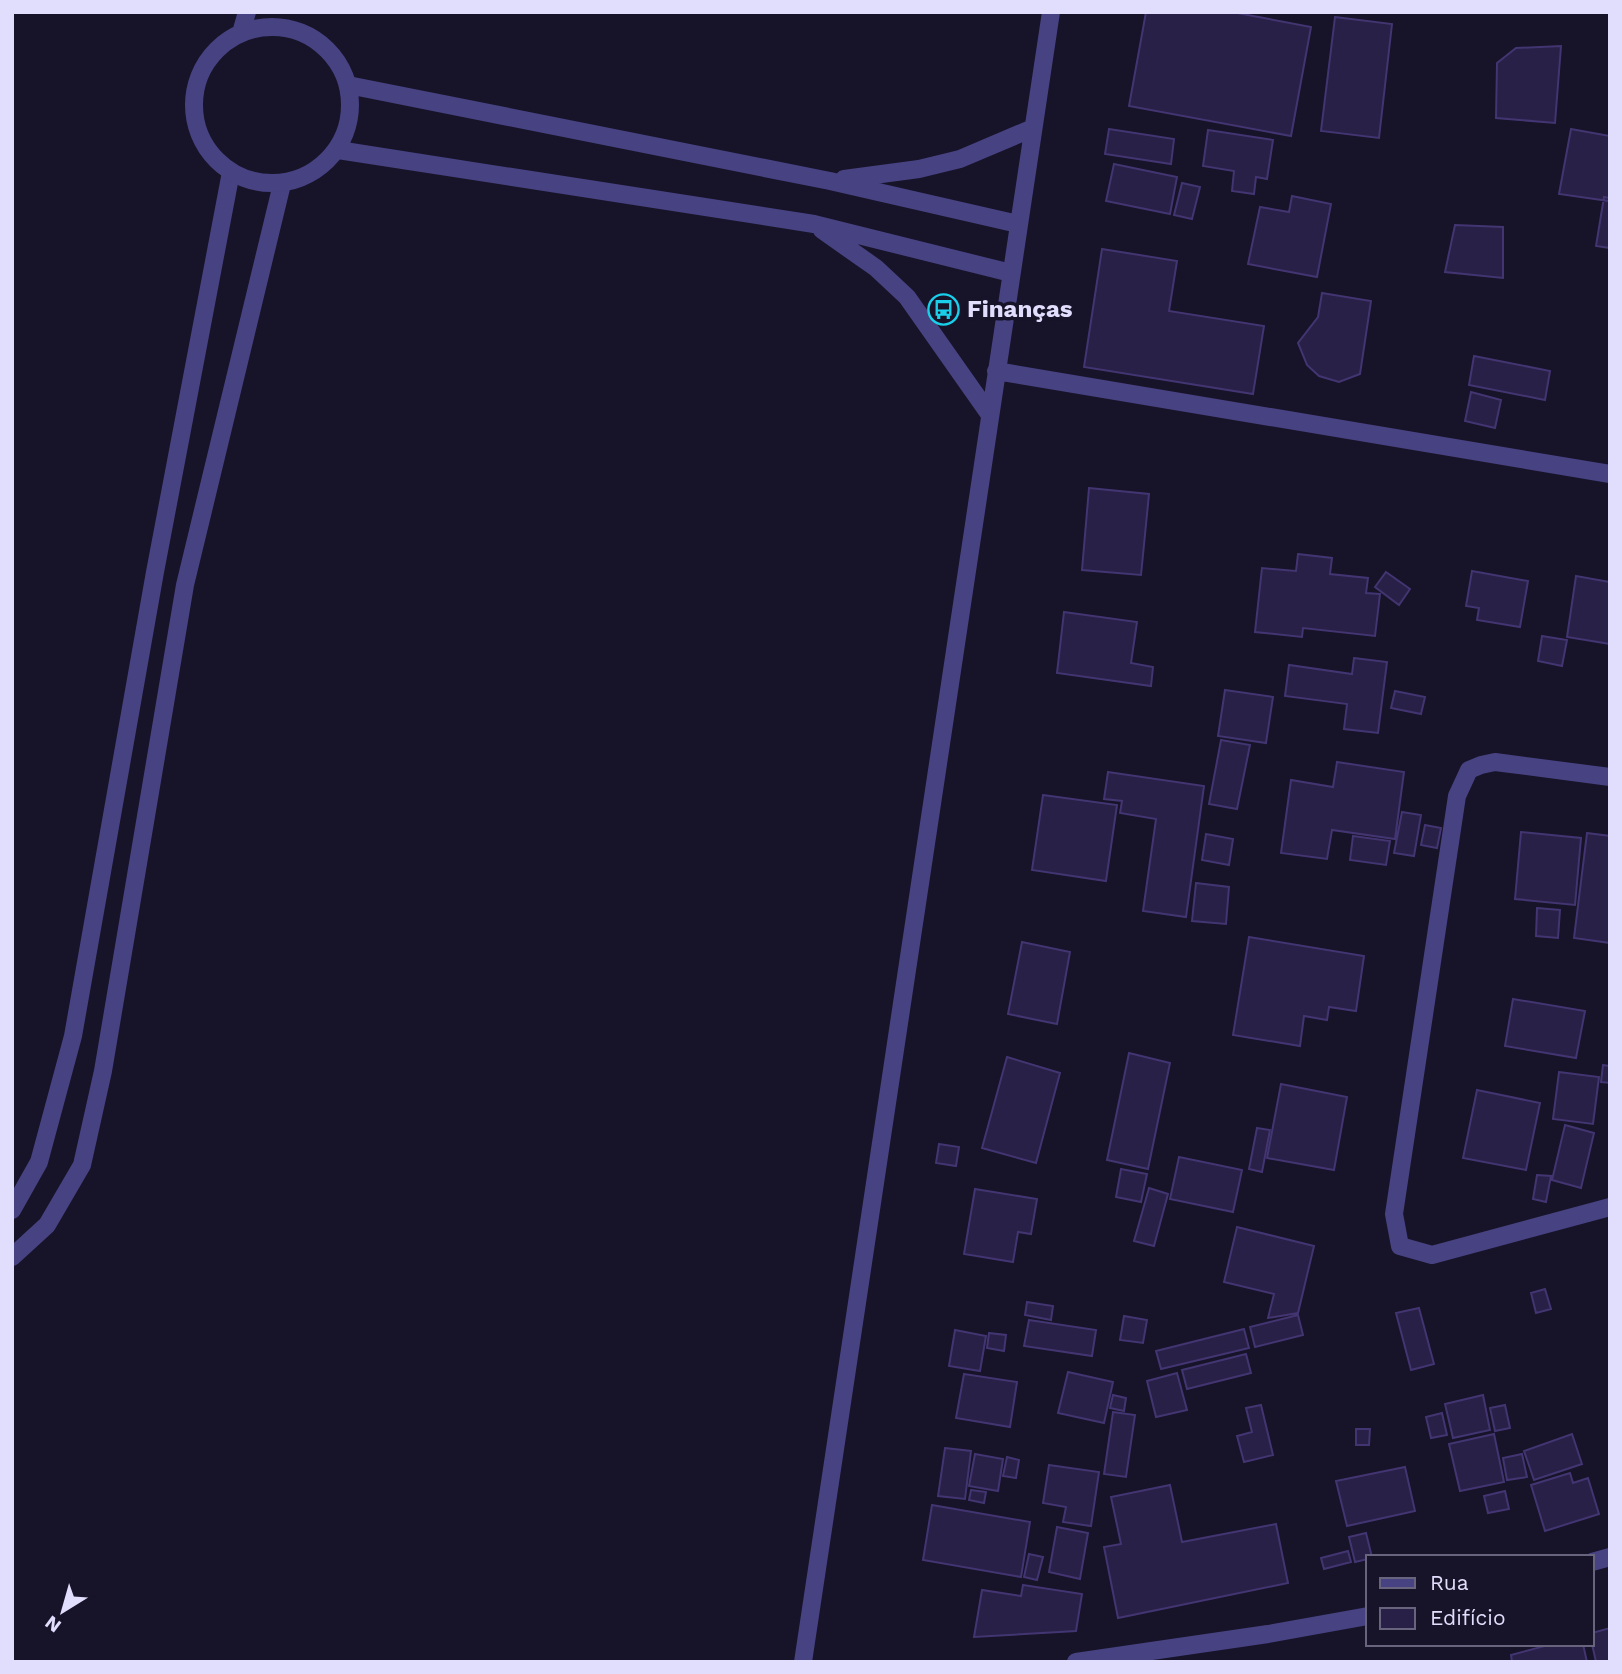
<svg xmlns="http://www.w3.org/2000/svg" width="1622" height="1674" viewBox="0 0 1622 1674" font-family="'Work Sans',sans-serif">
  <rect width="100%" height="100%" fill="#171328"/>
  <path fill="#292047" stroke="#423571" stroke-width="2" d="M1146,12H1232L1311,27L1291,136L1129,106Z
    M1335,17L1392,24L1379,138L1321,131Z
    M1561,46L1555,123L1496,118L1497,63L1516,48Z
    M1109,129L1174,139L1171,164L1105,154Z
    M1571,129L1610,136L1609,201L1559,194Z
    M1208,130L1273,140L1267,179L1256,177L1254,194L1232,191L1234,171L1203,166Z
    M1114,164L1177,177L1170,214L1106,201Z
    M1182,183L1200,187L1192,219L1174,215Z
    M1292,196L1331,204L1317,277L1248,264L1260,207L1289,212Z
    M1604,197L1610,198V248L1596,246Z
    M1455,225L1503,227V278L1445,272Z
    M1102,249L1177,261L1169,311L1264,326L1253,394L1084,367Z
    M1322,293L1371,301L1360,374L1339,382L1319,376L1307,365L1298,343L1318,317Z
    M1474,356L1550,371L1545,400L1469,385Z
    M1471,392L1501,400L1495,428L1465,421Z
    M1089,488L1149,494L1141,575L1082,570Z
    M1298,554L1332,558L1330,574L1368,578L1366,593L1380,594L1375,636L1303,628L1302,637L1255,632L1262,568L1296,571Z
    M1472,571L1528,581L1520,627L1477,620L1479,608L1466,606Z
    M1386,572L1410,589L1399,605L1375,587Z
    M1576,576L1610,582V644L1567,637Z
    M1064,612L1137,622L1131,663L1153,667L1151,686L1057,673Z
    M1542,636L1567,640L1562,666L1538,661Z
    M1354,658L1387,662L1378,733L1344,729L1347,704L1285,696L1289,665L1352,674Z
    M1225,690L1273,697L1266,743L1218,736Z
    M1395,691L1425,697L1421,714L1391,708Z
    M1221,740L1250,745L1237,809L1209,804Z
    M1337,762L1404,772L1395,839L1332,830L1327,859L1281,853L1291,780L1333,787Z
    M1108,772L1204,786L1186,917L1143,911L1156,819L1120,813L1122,801L1104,799Z
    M1043,795L1117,805L1106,881L1032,870Z
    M1402,812L1421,815L1414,856L1394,853Z
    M1425,825L1441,828L1437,848L1421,845Z
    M1521,832L1581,838L1575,905L1515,899Z
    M1587,833L1610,836V943L1574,938Z
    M1206,834L1233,839L1229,865L1202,860Z
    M1353,836L1390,841L1386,865L1350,860Z
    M1196,883L1229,887L1226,924L1192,921Z
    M1537,908L1560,910L1558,938L1536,936Z
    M1249,937L1364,956L1356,1011L1329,1007L1327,1020L1304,1016L1300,1046L1233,1035Z
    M1022,942L1070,952L1057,1024L1008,1014Z
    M1513,999L1585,1011L1576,1058L1505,1046Z
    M1129,1053L1170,1063L1148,1169L1107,1160Z
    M1007,1057L1060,1073L1036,1163L982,1148Z
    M1603,1065L1610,1066V1083L1601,1082Z
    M1559,1072L1599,1077L1593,1124L1553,1119Z
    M1281,1084L1347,1097L1334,1170L1267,1158Z
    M1477,1090L1540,1103L1526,1170L1463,1158Z
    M1565,1125L1594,1133L1581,1188L1552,1180Z
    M1257,1128L1270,1130L1262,1172L1249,1169Z
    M939,1144L959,1147L956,1166L936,1163Z
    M1179,1157L1242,1170L1233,1212L1170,1199Z
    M1121,1169L1147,1174L1141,1202L1116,1197Z
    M1537,1175L1551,1176L1546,1202L1533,1199Z
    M1149,1188L1168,1194L1154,1246L1134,1241Z
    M975,1189L1037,1199L1031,1234L1018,1232L1013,1262L964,1254Z
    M1237,1227L1314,1246L1298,1313L1268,1318L1274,1294L1224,1282Z
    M1545,1289L1551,1309L1536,1313L1531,1293Z
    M1027,1302L1053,1306L1051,1320L1025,1315Z
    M1419,1308L1434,1364L1411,1370L1396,1313Z
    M1298,1315L1303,1335L1255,1347L1250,1327Z
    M1124,1316L1147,1320L1143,1343L1120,1340Z
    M1029,1320L1096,1330L1092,1356L1024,1346Z
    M1244,1329L1249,1348L1161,1369L1156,1351Z
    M955,1330L986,1336L980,1371L949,1366Z
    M989,1333L1006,1335L1004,1351L987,1348Z
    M1246,1354L1251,1373L1187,1389L1182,1370Z
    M1068,1372L1113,1382L1104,1423L1058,1413Z
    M1177,1373L1187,1410L1156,1417L1147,1381Z
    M964,1374L1017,1382L1010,1427L956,1418Z
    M1113,1395L1126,1398L1124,1411L1110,1408Z
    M1483,1395L1490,1430L1453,1438L1445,1404Z
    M1261,1405L1273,1455L1244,1462L1237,1436L1252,1432L1246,1408Z
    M1505,1405L1510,1428L1495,1431L1490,1408Z
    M1113,1412L1135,1415L1126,1477L1104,1474Z
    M1442,1413L1447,1435L1431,1438L1426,1417Z
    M1356,1429H1370L1369,1445H1356Z
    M1494,1434L1504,1482L1460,1491L1449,1444Z
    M1572,1434L1582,1464L1534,1480L1524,1451Z
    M945,1448L971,1451L965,1499L938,1496Z
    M975,1454L1003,1459L998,1491L969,1486Z
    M1522,1454L1527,1477L1507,1480L1503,1458Z
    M1007,1457L1019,1460L1016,1478L1003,1476Z
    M1049,1465L1099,1472L1091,1526L1063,1522L1066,1507L1043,1503Z
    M1405,1467L1415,1511L1347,1526L1336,1481Z
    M1570,1473L1573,1483L1588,1478L1599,1514L1545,1531L1531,1485Z
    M1170,1485L1182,1542L1276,1524L1288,1583L1118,1618L1104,1547L1121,1544L1111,1497Z
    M971,1490L986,1492L984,1503L969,1500Z
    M1505,1491L1509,1509L1488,1513L1484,1496Z
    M932,1505L1030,1522L1021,1577L923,1560Z
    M1057,1527L1088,1533L1080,1579L1049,1572Z
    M1366,1533L1372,1557H1368V1559L1355,1562L1349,1537Z
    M1348,1551L1351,1562L1324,1569L1321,1558Z
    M1029,1554L1043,1557L1037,1580L1024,1577Z
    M1023,1585L1082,1594L1076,1631L974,1637L982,1590L1021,1596Z
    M1610,1628V1662H1596L1592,1644V1633Z
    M1552,1644H1583L1587,1662H1512L1511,1655Z"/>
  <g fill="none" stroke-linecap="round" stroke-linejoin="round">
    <path stroke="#474282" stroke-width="18" d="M12,1210L39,1162L73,1036L155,572L231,172
      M12,1257L47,1225L82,1165L103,1071L185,585L282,184"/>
    <path stroke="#474282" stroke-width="18" d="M194 105a78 78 0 1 1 156 0a78 78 0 1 1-156 0Z
      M241,33L247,12
      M348,85L830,181L1018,224
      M338,150L814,224L1011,273
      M844,179L919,169L960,159L1033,128
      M822,230L876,268L907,297L990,415
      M996,371L1610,474
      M1610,777L1495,762L1481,765L1469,770L1457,796L1394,1214L1400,1246L1432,1255L1610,1207
      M1592,1562L1610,1557
      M803,1662L1051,12
      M1076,1662L1268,1634L1368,1616"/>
  </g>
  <defs>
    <symbol id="bus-ring" viewBox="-11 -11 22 22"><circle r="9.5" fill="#171328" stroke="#1acfea" stroke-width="1.5"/><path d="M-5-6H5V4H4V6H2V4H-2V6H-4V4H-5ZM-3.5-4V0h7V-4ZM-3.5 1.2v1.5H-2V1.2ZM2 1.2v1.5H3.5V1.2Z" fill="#1acfea"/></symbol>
  </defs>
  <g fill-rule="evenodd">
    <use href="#bus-ring" x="926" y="292" width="35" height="35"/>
  </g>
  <g text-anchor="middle" stroke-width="7" stroke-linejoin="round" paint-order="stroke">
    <g font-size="24" font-weight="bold" fill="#e1ddfc" stroke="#171328" text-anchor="start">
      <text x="967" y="317">Finanças</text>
    </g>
  </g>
  <rect width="1622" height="1674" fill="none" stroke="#e1ddfc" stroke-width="28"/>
  <rect x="1366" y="1555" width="228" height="91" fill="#171328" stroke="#68647d" stroke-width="2"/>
  <rect x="1380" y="1578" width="35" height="10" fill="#474282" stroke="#68647d" stroke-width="2"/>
  <text x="1430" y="1590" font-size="21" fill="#e1ddfc">Rua</text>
  <rect x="1380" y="1608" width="35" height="21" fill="#292047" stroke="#68647d" stroke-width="2"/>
  <text x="1430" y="1625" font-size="21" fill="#e1ddfc">Edifício</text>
  <g transform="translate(63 1611) rotate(217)" stroke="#171328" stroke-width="5" paint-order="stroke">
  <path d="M0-5L12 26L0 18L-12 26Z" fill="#e1ddfc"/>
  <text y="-10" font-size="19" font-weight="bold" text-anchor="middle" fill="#e1ddfc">N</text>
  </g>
</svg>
